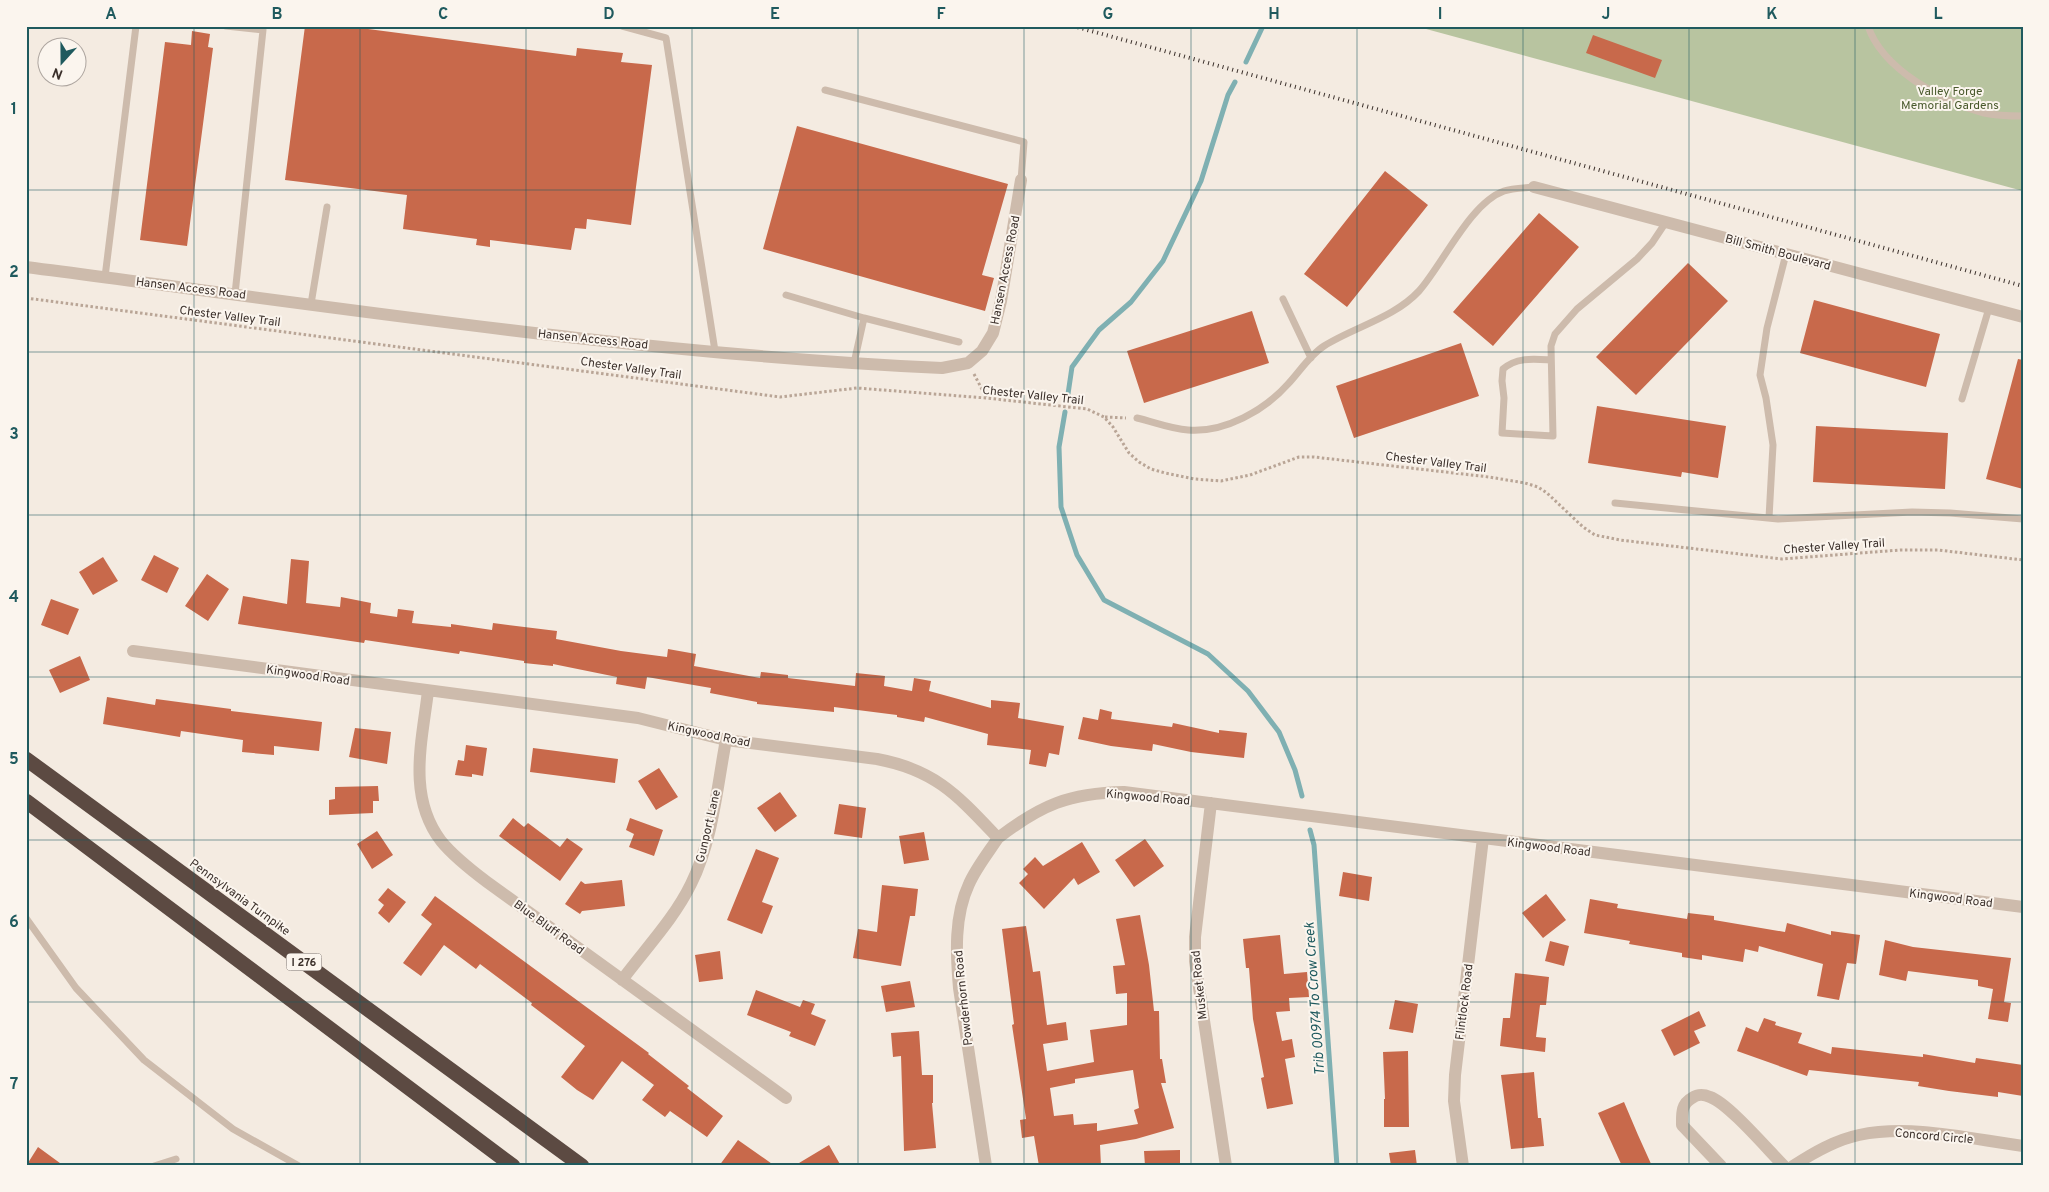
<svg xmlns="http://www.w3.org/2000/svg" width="2049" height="1192" viewBox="0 0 2049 1192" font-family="Overpass,sans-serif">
  <rect width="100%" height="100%" fill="#f4ebe1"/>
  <path fill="#b8c4a0" d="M1415,26H2023V191Z"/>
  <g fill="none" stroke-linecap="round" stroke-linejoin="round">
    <path stroke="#7fb0b2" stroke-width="5" d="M1246,62L1263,26
      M1068,394L1072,367L1099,330L1131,302L1163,261L1201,181L1228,95L1235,82
      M1065,412L1059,447L1061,507L1077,555L1104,600L1208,654L1248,691L1279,732L1295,770L1302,796
      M1310,830L1314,845L1337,1166"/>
  </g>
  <path fill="#c8694b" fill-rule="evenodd" d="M305,26H345L576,56L577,48L623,53L621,62L652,65L631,225L587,219L586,229L575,228L571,250L490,240V247L476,245L477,239L403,229L407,195L285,180Z
    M192,31L210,34L208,47L213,48L187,246L140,240L165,42L191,45Z
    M1593,35L1662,60L1655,78L1586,53Z
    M797,126L1008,184L982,275L994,278L985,311L763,249Z
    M1385,171L1428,205L1347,307L1304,274Z
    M1539,213L1579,247L1493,346L1453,312Z
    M1688,263L1728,301L1636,395L1596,357Z
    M1814,300L1940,334L1926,387L1800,353Z
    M1252,311L1269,363L1144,403L1127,351Z
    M1461,343L1479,396L1354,438L1336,386Z
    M2018,359L2023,360V489L1986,479Z
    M1597,406L1726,426L1718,478L1682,472L1681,477L1588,463Z
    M1816,426L1948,433L1945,489L1813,482Z
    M154,555L179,568L167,593L141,580Z
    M103,557L118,581L93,595L79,572Z
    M291,559L309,561L306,603L340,607L341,597L371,603L370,613L397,617L398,609L414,611L412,623L451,627V624L492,630L493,623L557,631L556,639L621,651L667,657L668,649L696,654L694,666L760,678L761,672L788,675V678L855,686L856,673L885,676L884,686L912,691L914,678L931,681L929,691L991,708V700L1020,703L1018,718L1064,726L1059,755L1049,753L1046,767L1029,764L1031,750L987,745L988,734L925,717L924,722L897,717V715L834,707V712L757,704V702L710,693L711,688L647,677L645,689L616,684L617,677L553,664V666L524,663V661L460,651L459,654L365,640L364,643L238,624L243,596L287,604Z
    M207,574L229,589L208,621L185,606Z
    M51,599L79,609L68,635L41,625Z
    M80,656L90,680L60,693L49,670Z
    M107,697L155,705L156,699L231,709V711L322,722L319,751L274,746V755L242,752L243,740L181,731L180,737L103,724Z
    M1100,709L1112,712L1111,719L1172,727L1173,723L1219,733V730L1247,733L1244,758L1191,752L1153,744L1152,751L1111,746L1078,739L1083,717L1098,720Z
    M355,728L391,732L387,764L349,757Z
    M466,745L487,748L483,776L472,774V777L455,775L458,760L464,761Z
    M533,748L618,759L615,783L530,772Z
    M659,768L678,797L656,810L638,781Z
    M378,786L379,801H373V813L329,815V800L335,799V787Z
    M780,792L797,816L775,832L757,808Z
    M839,804L866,808L862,838L834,834Z
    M513,818L524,827L528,823L560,847L567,838L583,849L560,881L499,836Z
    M630,818L663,830L654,856L629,847L634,834L626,830Z
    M377,831L393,855L372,869L357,844Z
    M924,832L929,860L904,864L899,836Z
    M1145,839L1164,866L1134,887L1115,860Z
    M1082,842L1100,872L1078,885L1074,878L1044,909L1019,883L1028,874L1023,869L1035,857L1043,866Z
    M756,849L779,858L762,902L773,906L762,934L727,920Z
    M1343,872L1372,877L1369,901L1339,896Z
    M622,880L625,906L582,911L580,914L565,904L581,881L585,884Z
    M882,885L918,889L915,916H910L901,966L853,958L858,929L877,932Z
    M388,888L406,902L389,923L378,913L384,905L378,900Z
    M1546,894L1566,920L1543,938L1522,913Z
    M435,896L649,1053L648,1054L689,1086L687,1088L723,1116L707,1137L670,1111L665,1117L642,1100L654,1085L622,1061L593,1100L577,1090L561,1077L585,1046L531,1005L532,1003L480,964L476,969L444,945L421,976L403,963L432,924L421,915Z
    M1590,899L1618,904L1617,908L1687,919L1688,913L1714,916V920L1785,932L1787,923L1831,935V931L1860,935L1856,964L1847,963L1839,1000L1817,996L1823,964L1759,946L1758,952L1745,949L1743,962L1702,955V960L1682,957V953L1629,944L1630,941L1584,933Z
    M1140,915L1149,965L1154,1011H1159L1160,1059H1162L1166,1083H1161L1174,1128L1136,1139L1100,1145L1101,1166H1039L1034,1136L1022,1138L1020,1120L1026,1119L1012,1025L1014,1024L1002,929L1026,926L1033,972L1040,971L1047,1025L1066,1022L1068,1040L1043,1044L1047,1071L1094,1062L1090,1030L1127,1025V993L1116,994L1113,966L1125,965L1116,919ZM1133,1070L1139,1108L1134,1110L1138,1124L1097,1131V1123L1074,1125L1073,1114L1054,1116L1050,1088L1075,1083V1079Z
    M1280,935L1284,974L1307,972L1309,997L1289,998L1290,1011L1276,1012L1282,1041L1292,1039L1295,1057L1285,1059L1293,1104L1267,1109L1261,1078L1264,1077L1253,1019L1249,968H1246L1243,939Z
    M1885,940L1913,947L2011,958L2004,1002L2011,1003L2008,1022L1988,1019L1993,989L1978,986V980L1908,971L1906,981L1879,975Z
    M1550,941L1569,946L1564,966L1545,961Z
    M720,951L723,979L699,982L695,955Z
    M1515,973L1549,977L1546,1005H1540L1536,1037L1546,1038L1545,1052L1500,1046L1503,1018H1510Z
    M910,981L915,1007L886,1012L881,986Z
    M756,990L800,1007L803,1000L815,1004L811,1014L826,1020L815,1046L789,1036L791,1032L747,1015Z
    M1395,1000L1418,1004L1413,1033L1389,1029Z
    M1699,1011L1706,1026L1694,1031L1700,1043L1674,1056L1661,1030Z
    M1764,1018L1776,1022L1775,1025L1802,1033L1798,1043L1831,1054L1832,1047L1923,1057V1054L1975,1063L1976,1058L2023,1065V1096L1998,1092V1097L1949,1091L1918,1086L1919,1082L1809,1070L1807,1076L1737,1051L1746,1027L1758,1032Z
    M919,1031L922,1075H933V1103H932L936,1148L904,1151L901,1056L893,1057L891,1033Z
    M1408,1051L1409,1127H1384V1099H1385L1383,1052Z
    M1534,1072L1538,1118H1541L1544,1146L1511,1149L1501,1075Z
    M1624,1102L1638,1135L1652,1166H1622L1598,1113Z
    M738,1140L775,1166H719Z
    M829,1145L841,1166H794Z
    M38,1147L64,1166H26Z
    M1180,1150V1165L1145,1166L1144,1151Z
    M1415,1150L1417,1166H1391L1389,1153Z"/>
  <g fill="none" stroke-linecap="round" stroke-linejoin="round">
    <path stroke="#b9a596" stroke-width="3" stroke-dasharray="2.5 2.5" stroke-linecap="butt" d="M26,298L780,397L857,388L986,398L1087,409L1104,417L1113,427L1129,453L1139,462L1151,469L1165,473L1195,479L1221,481L1250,475L1299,457H1314L1489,477L1525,483L1538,487L1547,493L1583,527L1595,535L1620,540L1782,559L1900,550H1938L2023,560
      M974,374L986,397
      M1105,417L1126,418"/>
    <path stroke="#cdbbac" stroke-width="7" d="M226,26L263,30L235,294
      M622,26L666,38L715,351
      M1868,26C1882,69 1943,102 1984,113C1997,116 2010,116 2023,116
      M825,90L1024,142L1021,180
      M105,277L136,26
      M786,295L864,318
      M1283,299L1311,358
      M311,304L327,207
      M1551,360C1533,359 1517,357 1503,369L1502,381L1504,398L1502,433L1553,436L1551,346L1555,334L1577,309L1637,259L1652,243L1666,222
      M854,363L864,318L959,342
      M1962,399L1989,308
      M1137,418C1154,422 1171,429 1188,430C1225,433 1265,410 1288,384C1300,371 1310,355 1324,346C1354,327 1394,318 1419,291C1443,264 1470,203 1504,191C1512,188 1524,188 1534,187
      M1615,503L1778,519L1912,512L1950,513L2023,519
      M1769,518L1773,445L1766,398L1760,375L1767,328L1786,254
      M26,918L76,988L144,1060L233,1129L299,1166
      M154,1166L176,1159"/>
    <path stroke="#cdbbac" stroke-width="12" d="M1534,187L2023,317
      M26,267C330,306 635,354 942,368L968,363L982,351L993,333L1001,301L1021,180
      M133,651L638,718L726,740L877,759C936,770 958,796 998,838C1041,805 1069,793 1124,792L2023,907
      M428,691C422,742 407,796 441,841C454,857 471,870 487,882L786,1098
      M1211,803L1195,937V961L1226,1166
      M622,980C645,949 674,919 691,884C713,840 717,787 726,740
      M986,1166L959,988C956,954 954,916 969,884C976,868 988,853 998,838
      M1463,1166L1454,1101L1455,1075L1483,838
      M1721,1166L1682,1125C1682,1114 1681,1104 1692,1098C1698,1094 1703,1094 1710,1097C1728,1103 1768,1150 1784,1166
      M1793,1166C1813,1153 1835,1140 1859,1135C1912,1124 1970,1139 2023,1146"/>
    <path stroke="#5c4a42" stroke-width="15" d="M26,759L582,1166
      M26,801L513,1166"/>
    <path stroke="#3b302b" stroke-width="4" stroke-dasharray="1 4" stroke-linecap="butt" d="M1073,26L2023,286"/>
  </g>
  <path fill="none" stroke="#1f5a5e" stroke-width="1" stroke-opacity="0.55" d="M194,26V1166M360,26V1166M526,26V1166M692,26V1166M858,26V1166M1024,26V1166M1191,26V1166M1357,26V1166M1523,26V1166M1689,26V1166M1855,26V1166M26,190H2023M26,352H2023M26,515H2023M26,677H2023M26,840H2023M26,1002H2023"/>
  <g text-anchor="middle" stroke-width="4" stroke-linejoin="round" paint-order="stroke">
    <rect fill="#fbf5ee" stroke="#756b66" stroke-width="1" x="286.5" y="953.5" width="35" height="17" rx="4"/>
    <g font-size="11" font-weight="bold" fill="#3b302b">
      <text x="304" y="966">I 276</text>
    </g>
    <g font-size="12" fill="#4a5a2e" stroke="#fbf5ee">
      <text x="1950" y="95">Valley Forge<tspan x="1950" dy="14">Memorial Gardens</tspan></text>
    </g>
    <g font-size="12" fill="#3b302b" stroke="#fbf5ee">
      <text transform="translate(1778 252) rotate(15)" y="4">Bill Smith Boulevard</text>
      <text transform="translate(1005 270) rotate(-79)" y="4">Hansen Access Road</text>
      <text transform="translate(191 288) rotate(7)" y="4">Hansen Access Road</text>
      <text transform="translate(230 316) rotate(7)" y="4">Chester Valley Trail</text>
      <text transform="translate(593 339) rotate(6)" y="4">Hansen Access Road</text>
      <text transform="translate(631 368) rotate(8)" y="4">Chester Valley Trail</text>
      <text transform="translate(1033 395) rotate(6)" y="4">Chester Valley Trail</text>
      <text transform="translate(1436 462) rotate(7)" y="4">Chester Valley Trail</text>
      <text transform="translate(1834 546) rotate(-4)" y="4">Chester Valley Trail</text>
      <text transform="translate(308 675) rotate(8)" y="4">Kingwood Road</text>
      <text transform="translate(709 734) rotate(12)" y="4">Kingwood Road</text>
      <text transform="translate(1148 797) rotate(5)" y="4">Kingwood Road</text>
      <text transform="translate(708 826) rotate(-77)" y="4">Gunport Lane</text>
      <text transform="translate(1549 847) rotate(7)" y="4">Kingwood Road</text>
      <text transform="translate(240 897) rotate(36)" y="4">Pennsylvania Turnpike</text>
      <text transform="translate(1951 898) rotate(7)" y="4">Kingwood Road</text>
      <text transform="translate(549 927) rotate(36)" y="4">Blue Bluff Road</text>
      <text transform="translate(1199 985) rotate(-96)" y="4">Musket Road</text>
      <text transform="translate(963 998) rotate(-96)" y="4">Powderhorn Road</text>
      <text transform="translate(1464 1002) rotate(-83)" y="4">Flintlock Road</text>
      <text transform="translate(1934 1136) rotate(5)" y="4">Concord Circle</text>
    </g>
    <g font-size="14" font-style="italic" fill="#1f5a5e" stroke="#fbf5ee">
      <text transform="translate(1314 999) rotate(-94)" y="5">Trib 00974 To Crow Creek</text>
    </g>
  </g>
  <rect width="2049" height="1192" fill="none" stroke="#fbf5ee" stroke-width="55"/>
  <g transform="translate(62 62) rotate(201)"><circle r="24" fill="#fbf5ee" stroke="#aea6a0"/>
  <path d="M0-4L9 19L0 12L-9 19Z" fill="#1f5a5e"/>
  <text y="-8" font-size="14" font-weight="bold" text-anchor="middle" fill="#3b302b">N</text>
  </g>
  <rect x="28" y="28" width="1994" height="1136" fill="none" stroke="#1f5a5e" stroke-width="2"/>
  <g font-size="16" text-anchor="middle" font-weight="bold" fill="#1f5a5e">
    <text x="111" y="19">A</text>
    <text x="277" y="19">B</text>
    <text x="443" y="19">C</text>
    <text x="609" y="19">D</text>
    <text x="775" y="19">E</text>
    <text x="941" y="19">F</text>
    <text x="1108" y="19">G</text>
    <text x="1274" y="19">H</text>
    <text x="1440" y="19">I</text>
    <text x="1606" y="19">J</text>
    <text x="1772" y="19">K</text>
    <text x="1938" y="19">L</text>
    <text x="14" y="114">1</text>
    <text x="14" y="277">2</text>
    <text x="14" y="439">3</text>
    <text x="14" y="602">4</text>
    <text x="14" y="764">5</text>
    <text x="14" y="927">6</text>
    <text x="14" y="1089">7</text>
  </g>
</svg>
